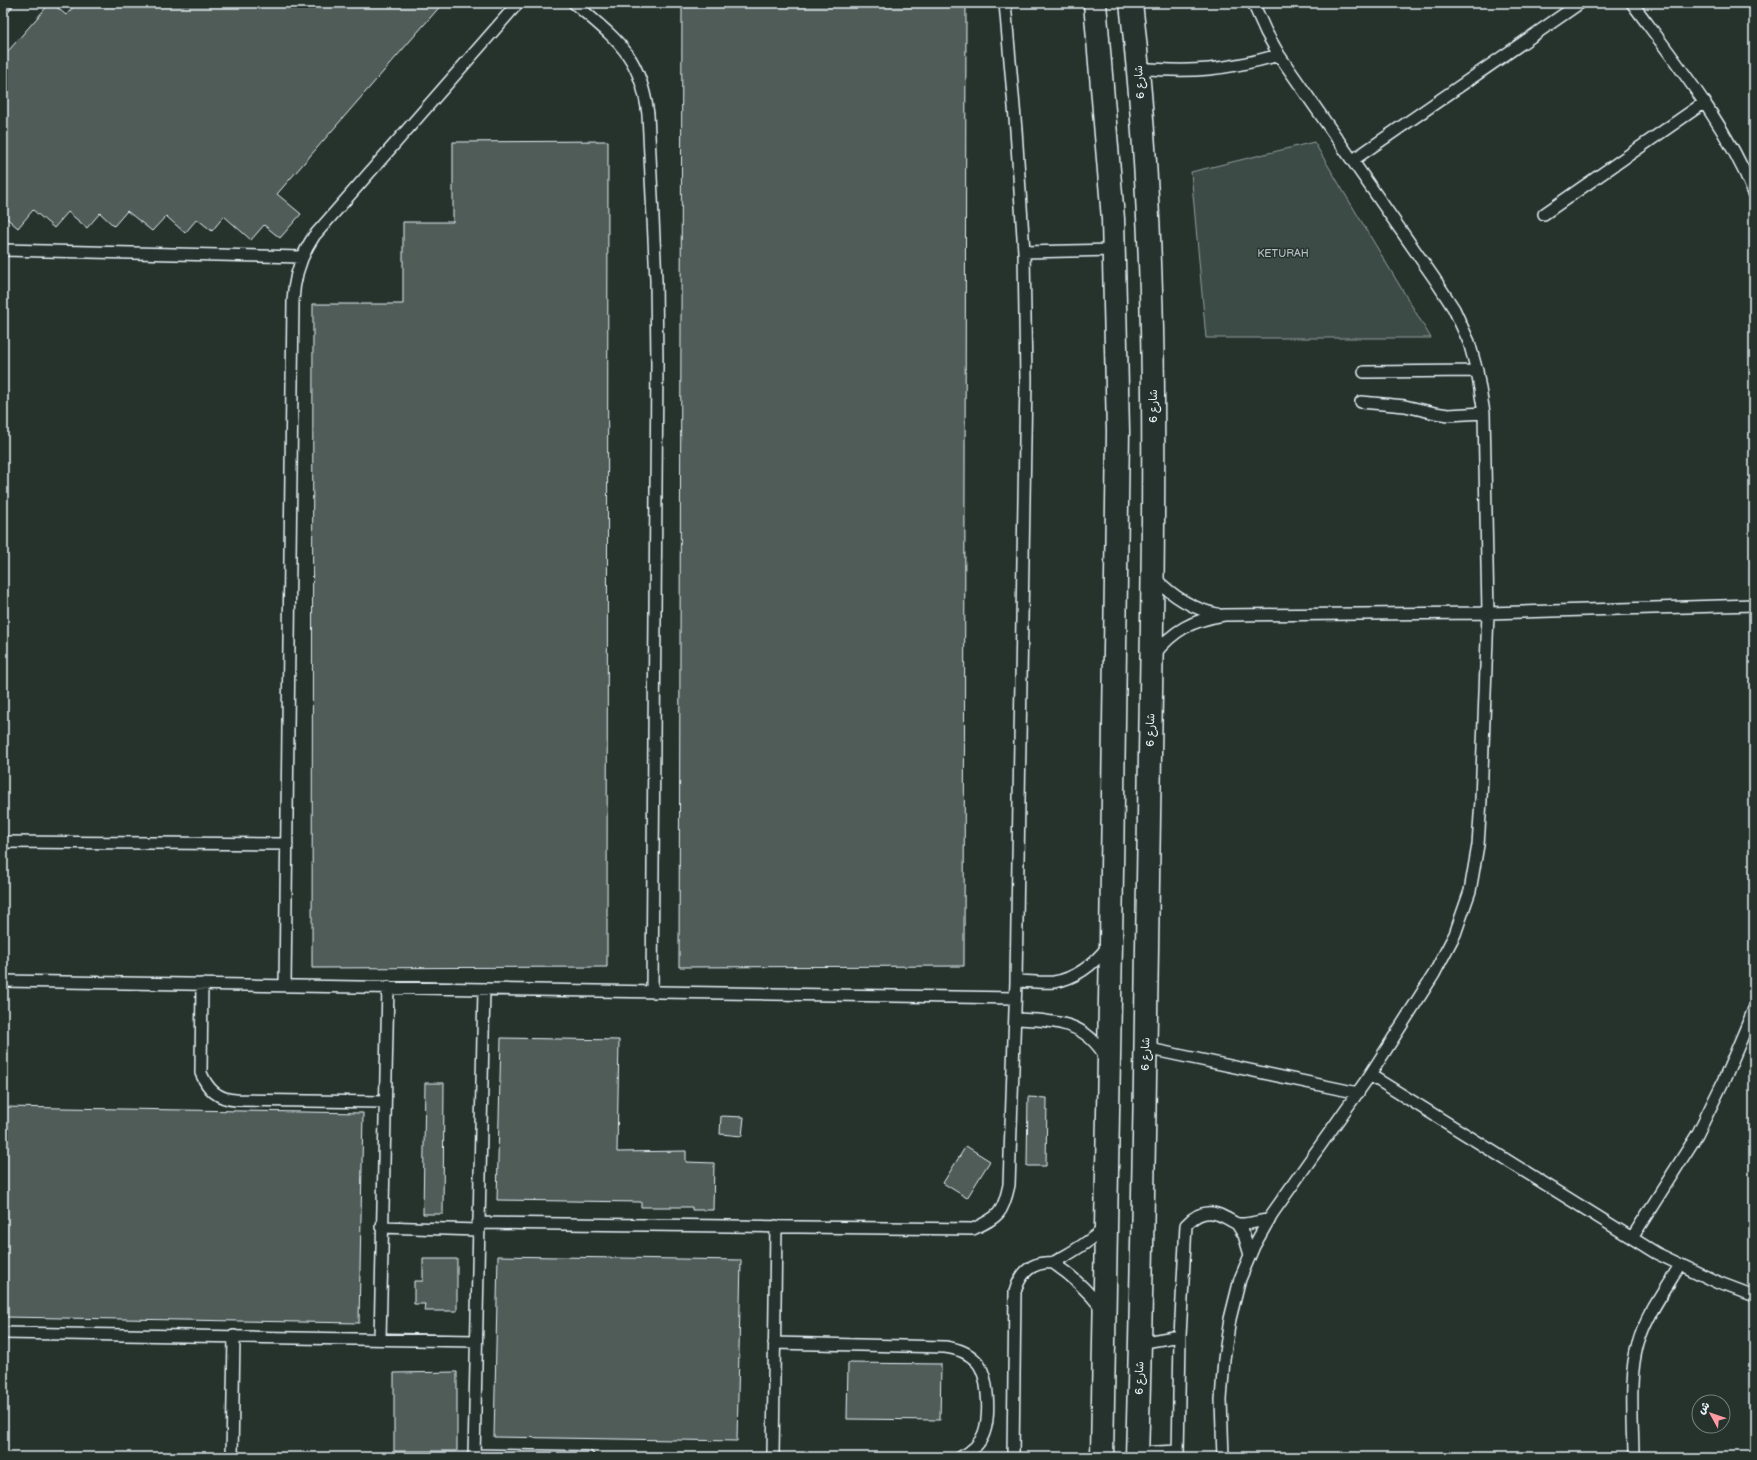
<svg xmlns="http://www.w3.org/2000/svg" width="1757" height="1460" viewBox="0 0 1757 1460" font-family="'Balsamiq Sans','Playpen Sans Arabic',sans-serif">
  <rect width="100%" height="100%" fill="#26332d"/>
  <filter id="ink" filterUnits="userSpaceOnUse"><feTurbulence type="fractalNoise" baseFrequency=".025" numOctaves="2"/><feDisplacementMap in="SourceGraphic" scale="8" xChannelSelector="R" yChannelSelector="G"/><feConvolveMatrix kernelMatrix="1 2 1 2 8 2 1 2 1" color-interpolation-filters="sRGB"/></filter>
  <g filter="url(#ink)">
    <path fill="#3e4b47" stroke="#939ea0" d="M1314,142L1431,338H1206L1191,172Z"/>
    <path fill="#505c59" stroke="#e8f1f8" d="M50,3H52L66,15L77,3H443L277,194L301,214L280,238L264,225L251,240L224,216L212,231L197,219L185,233L166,216L152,231L127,211L114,226L100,213L87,228L68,212L54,228L33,210L18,228L3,215V57Z
      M682,3H966L964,966L679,967Z
      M608,141L607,967L312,968L313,304H403V222H453V142Z
      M501,1038L619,1040L617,1152L686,1151V1162L714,1163L713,1210H692V1207H641V1202L497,1200Z
      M425,1083H444L443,1214H423Z
      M1028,1097L1047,1098L1046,1166H1027Z
      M3,1107L363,1113L359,1323L3,1317Z
      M721,1116L744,1117L742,1136L720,1134Z
      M966,1146L990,1161L967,1198L943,1183Z
      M498,1256L741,1260L737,1441L494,1437Z
      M423,1259H457V1311H424L425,1304H414V1281H423Z
      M848,1363L941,1364L940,1420L847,1419Z
      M457,1372V1451H394V1373Z"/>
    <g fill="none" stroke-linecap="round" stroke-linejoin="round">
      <defs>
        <path id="lane" d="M574,3C617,40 640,54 648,114L656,280L657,364L652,992
          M1632,3C1677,64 1725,123 1754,193
          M3,8L7,3
          M1138,68C1192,73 1226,70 1279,55
          M1353,160L1580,3
          M1544,214L1705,102
          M3,250L302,257
          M1024,252L1114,250
          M1364,372L1477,371
          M1361,402L1405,406L1435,413L1448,415L1484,413
          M1154,577C1171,595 1192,609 1217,614
          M1154,655C1173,630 1193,620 1224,615L1488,613L1754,605
          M3,842L287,844
          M3,981L1015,998
          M1016,981C1029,981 1042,983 1054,982C1077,978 1095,963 1108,946
          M202,984L201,1073C208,1090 218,1099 236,1100L385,1102
          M285,986L293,301C294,277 300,257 314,236L518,3
          M1015,1019C1053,1021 1085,1020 1106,1058
          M1145,1048L1358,1093
          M1370,1075L1656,1253L1717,1282L1754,1296
          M478,1223L973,1229C999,1217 1003,1213 1009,1185L1016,981L1026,380L1024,252L1016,130L1005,3
          M1237,1224L1244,1235L1250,1255
          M381,1227L478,1230
          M1632,1238L1697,1135L1724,1080L1754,1009
          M1053,1263C1073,1276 1088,1291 1103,1310
          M3,1333L476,1341
          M380,1339L388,987
          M774,1343L945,1347C958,1349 968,1352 977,1362C989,1376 990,1416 984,1433C980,1444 971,1452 961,1457
          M1139,1343L1180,1336
          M1137,1453L1178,1451
          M474,1455L588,1457
          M232,1457L234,1336
          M474,1457L484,989
          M773,1457L776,1226
          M1013,1457L1015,1292C1019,1277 1027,1265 1044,1263C1048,1262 1052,1264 1056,1261C1073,1252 1090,1241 1105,1228
          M1178,1457L1180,1336L1186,1225C1197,1213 1209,1209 1224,1217C1229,1219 1234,1223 1238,1224C1250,1225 1259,1220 1269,1220
          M1223,1457L1221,1400L1224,1359L1230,1319L1240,1279L1254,1246L1272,1214L1370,1075L1434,974L1455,934L1470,891L1478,845L1481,800L1488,613L1484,413L1477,371L1469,342L1454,309L1434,278L1279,55L1266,32L1253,3
          M1633,1457C1633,1424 1628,1374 1638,1344C1646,1315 1665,1290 1680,1265"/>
        <path id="secondary" d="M1095,3L1113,219L1118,431L1111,942L1102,1457
          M1131,3C1160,253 1154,504 1150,755C1146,989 1144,1223 1137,1457"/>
      </defs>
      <use href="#lane" stroke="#e8f1f8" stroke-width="14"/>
      <use href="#secondary" stroke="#e8f1f8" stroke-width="25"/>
      <use href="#lane" stroke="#26332d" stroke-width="11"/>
      <use href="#secondary" stroke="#26332d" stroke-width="22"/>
    </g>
  </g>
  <g text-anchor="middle" stroke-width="3" stroke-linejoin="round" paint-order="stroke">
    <g font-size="11" fill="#e8f1f8" stroke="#26332d">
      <text transform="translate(1139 82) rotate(-94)" y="4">شارع 6</text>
      <text transform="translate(1153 406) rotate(-90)" y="4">شارع 6</text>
      <text transform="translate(1150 730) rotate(-89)" y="4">شارع 6</text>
      <text transform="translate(1145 1054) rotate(-89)" y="4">شارع 6</text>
      <text transform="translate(1139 1378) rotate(-89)" y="4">شارع 6</text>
    </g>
    <g font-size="11" fill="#b5bfc3" stroke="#26332d">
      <text x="1283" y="257">KETURAH</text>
    </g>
  </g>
  <rect width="1757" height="1460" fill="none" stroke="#26332d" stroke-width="16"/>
  <rect x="8" y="8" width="1741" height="1444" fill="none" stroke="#e8f1f8" stroke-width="1.5" filter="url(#ink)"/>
  <g transform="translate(1711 1414) rotate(310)"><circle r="19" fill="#26332d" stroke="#747f7e"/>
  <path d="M0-3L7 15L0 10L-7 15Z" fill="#ff9aa2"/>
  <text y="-6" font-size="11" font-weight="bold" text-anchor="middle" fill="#e8f1f8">ش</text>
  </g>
</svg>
